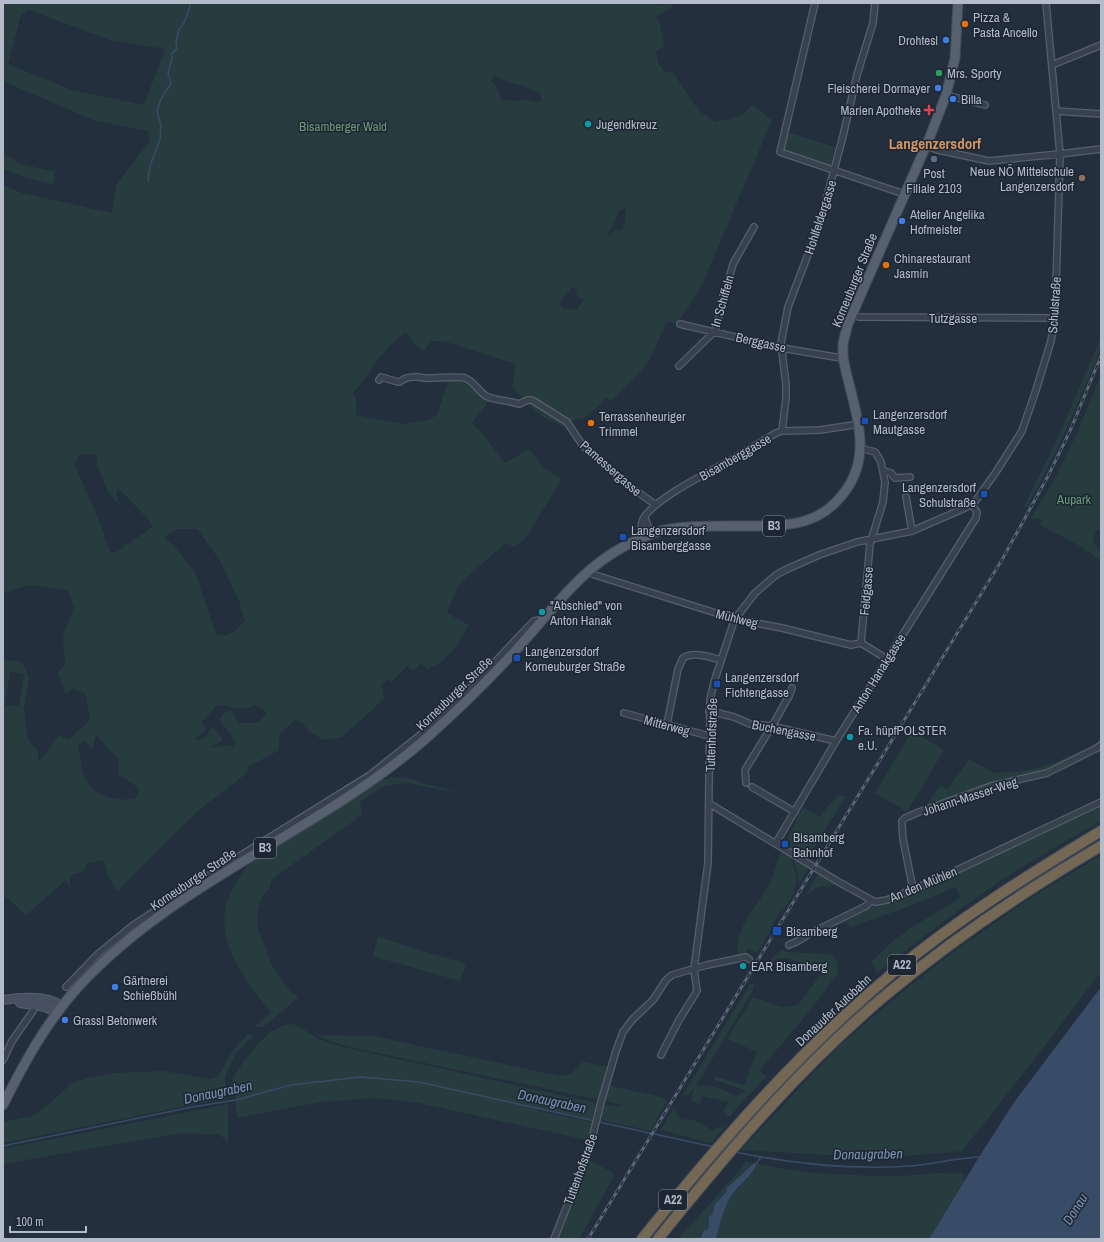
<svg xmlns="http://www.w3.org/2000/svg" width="1104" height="1242" viewBox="0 0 1104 1242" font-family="'Archivo Narrow',sans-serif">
  <rect width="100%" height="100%" fill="#242f3e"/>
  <path fill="#263c3f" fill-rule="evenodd" d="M3,3H653L655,5L672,4V8L656,17L660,25L664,46L656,52L659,66H662L664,73L672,71L694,104L701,112L716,122L742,115L752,105L772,120L700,289L677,324L667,322L649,361L641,371L611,401L606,398L599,406L583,419L574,420L564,427L540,415L513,388L515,364L443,341H431L424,351L415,345L406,332L390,345L373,366L368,375L353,393L356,399V415L404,424L428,420L437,415L450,376L467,378L490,400L472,423L486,437V438L505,463L529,449L543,467L562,479L525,539L514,547L506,543L469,575L456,589L447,613L469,625L457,646L443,661L428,669L421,663L413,671L407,666L391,682L387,679L381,686L383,688L384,699L342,737L323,740L308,730L302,723L295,720L279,734V750L248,767L247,773L200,809L117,891L108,876L104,860L87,863L84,871L72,875L69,882L71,891L66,880L25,916L18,907L3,895V659L22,662L29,677L24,706L26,730L29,741L38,751V762L49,750L58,735L68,740L90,720L86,694L73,688L66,694L58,672L65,665L63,636L74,607L68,590L29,585L3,593V185L22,193L112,213L116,185L150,141L148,131L96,121L5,82L4,77L3,76ZM29,10L110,40L165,49L144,105L72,90L8,64L21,15ZM496,75L507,82L520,85L539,93L542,99L538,103L524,99L516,101L502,100L496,86L491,81ZM626,208L624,226L622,230H614L610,236L607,235L614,225L619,211ZM572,287L576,289L577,296L584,300L576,310L563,308L559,303ZM96,454L97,464L108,492L121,507L116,493L118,488L149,520L153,527L116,552H111L104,539L105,535L75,465L78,455ZM177,529H197L219,559L239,601L245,621C237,629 228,640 216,634L195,572L174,546L164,537ZM10,671L24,674L19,707L5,705ZM222,705C234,707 244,712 255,705L264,710L266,715L257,723H239L231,710L225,712L219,719L236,742L233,747L228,745L211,748L223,740L213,727L209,730L208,735L198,741L195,738L207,730L202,722L216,706ZM96,735L119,760L118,774L136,786L139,791L135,799C117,801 94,797 85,778C81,771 80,754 78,745L85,740L92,750Z
    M787,132L835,147L830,166L828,167L785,150L783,147Z
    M3,153L21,164L55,172L53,184L26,178L3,169Z
    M1101,337C1101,356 1090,374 1083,391C1067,431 1047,469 1027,508L1024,506L1055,444Z
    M1101,375V531L1096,530L1093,543L1101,549V561L1080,546L1040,525L1042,519L1031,518L1054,480L1076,435Z
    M912,731L944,750L907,812L875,793Z
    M1101,736L1098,744L1092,748L1052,769L927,807L926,806L938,788L941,787L948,789L969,759L995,773L1025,771L1053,763L1095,745Z
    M392,777L406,778L463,794L408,783L397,784L383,787L360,802L362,815L272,879L269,889L262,897L258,909L257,927L272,965L282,981L291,992L299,997L263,1027H255L271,1013C245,979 209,937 231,892C237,880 245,869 253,858L351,797L354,799L381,781Z
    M838,796H846L813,849L803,851L802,848L793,849L785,844L803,807L820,817L827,807Z
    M1101,804V821C1081,833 1060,844 1040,856C983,890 930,932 877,973L871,962L894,940L914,926L960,898L956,887L910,906L850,927L847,922L818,932L875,905L902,896L950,877Z
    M782,851L791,856C792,869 801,876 794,889L796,890L782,912L780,911L773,924L774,925L757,953L748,949L743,956L738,958C734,928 753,912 767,888C774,876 776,863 782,851Z
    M1101,855V972L1019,1079L962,1151L882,1158L741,1150L840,1045L900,994L952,953L1029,899Z
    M796,860L810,868L806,872L799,884L798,873L794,862Z
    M818,873L834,885L819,887L806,895Z
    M378,937L466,964L460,981L373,956Z
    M782,950L788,952L830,954L837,961L838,973L816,1003L760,1070L766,1077L729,1117L723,1111L729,1102L702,1096L699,1105L691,1100L694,1088L689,1094L682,1096L750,984H754L752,992L696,1086C709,1083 724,1090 736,1096L746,1091L713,1079L714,1076L744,1085L757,1052L727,1039L753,997L782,1007L798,1005L824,970L787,958L776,959L767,966L772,958Z
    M290,1024L296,1025L319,1039L343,1047L596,1103L598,1105L595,1120L537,1108L536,1110L594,1123L591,1133L589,1134L587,1140L419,1103L376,1098L321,1102L237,1118L235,1094L231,1093C231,1090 230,1087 231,1084C232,1079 235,1075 238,1070C249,1054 269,1026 290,1024Z
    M248,1034L254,1035L236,1053L225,1077L227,1099L190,1105L3,1143V1122L32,1116L49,1104L71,1084L88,1078L114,1073L163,1071L211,1079C224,1075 225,1061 233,1051C237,1045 243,1040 248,1034Z
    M316,1035L373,1036L560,1076L571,1074L583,1062L609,1067L600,1097L595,1099L354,1048L330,1041Z
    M608,1085L665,1098L667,1101L650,1131L598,1119L602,1106L607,1105L620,1107L622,1105C606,1100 602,1104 608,1085Z
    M228,1104V1143L224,1138L219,1135L182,1133L3,1164V1149Z
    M674,1108L679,1117L684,1120C692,1117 704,1125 711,1130L721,1127L728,1123L711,1143L661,1130Z
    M588,1159L615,1174L579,1239H557Z
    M746,1161L753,1163L727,1189V1191L714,1205L713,1213L709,1217V1226L707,1230L704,1231L700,1239H678L738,1172Z
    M757,1164C802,1174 849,1176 896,1176C918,1176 941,1170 963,1174L964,1181L929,1239H716C720,1223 723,1206 734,1193C741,1183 752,1175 757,1164Z"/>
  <path fill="#394c67" d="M1101,987V1239H929L979,1157L1015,1101Z
    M754,1163L757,1164C752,1176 739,1184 732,1195C723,1208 720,1224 716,1239H700L704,1230H707L709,1226V1217L713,1213L714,1205L727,1191L726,1189Z"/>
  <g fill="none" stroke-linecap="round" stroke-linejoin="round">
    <path stroke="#394c67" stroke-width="1.5" d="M148,181L150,166L160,139L161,125L157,111L161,99L171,83L168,73L172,59V54L177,48L176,42L179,29L184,23L191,3
      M599,1122L714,1147
      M3,1146L192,1107L236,1100L291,1085L361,1077L419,1082L595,1121
      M735,1152C793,1164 851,1170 910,1166C934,1164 956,1158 980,1157
      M756,1164L761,1157"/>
    <defs>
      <path id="street" d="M815,3L780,152L904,194
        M1052,65L1101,45
        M946,95L985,105
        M1056,111L1101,114
        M926,146L938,150L989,161L1060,154L1101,149
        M852,315L859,317L1055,318
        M680,324L782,348L835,357H843
        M679,366L715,331L733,264L754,227
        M379,380L381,377L398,382H400C404,378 408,377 414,377C419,376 424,379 429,378C436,378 460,376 465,378C474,381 478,391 486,396C496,401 508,400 519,404L528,400H532L567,422L583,446L629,486L656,505
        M782,431L786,398V385L781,343L788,307L820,223L843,136L857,75L873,23L875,3
        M860,448L875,452L877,455L881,462L885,482L883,502L870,544L861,643
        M884,471L891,473L895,478L910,477
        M906,497L912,531
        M645,517L646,521L651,534
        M643,537C641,531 640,525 643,519C655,498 709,472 731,460C746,451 761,442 776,433L782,431L820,430L860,424
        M588,571L595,575L735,619L782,628L851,645L861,643L887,659
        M709,711L734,717L755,726L763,725L771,726L836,741
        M624,713L709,736
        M667,724L678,669L683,658C693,651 710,657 721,660
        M746,783L745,770L775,721L789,696L792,688
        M752,787L795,812
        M710,804L837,881L875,902L887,900L938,879L1101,802
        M776,843L836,741L976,518L977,512L972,505
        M913,889L903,839L902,826V821L905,818L919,812L991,786L1047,773L1097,748L1101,745
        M789,945L800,940L811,933L860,909L866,906L871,901
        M66,987L98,954L132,926L198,882L370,775L424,732L473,685L530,625L534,621L543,619
        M661,1055L679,1020L697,991L694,969L708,863L710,700L714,682L732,627L735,619L755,593L776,575L785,570L819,555L857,542L912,531L965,508L974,503L996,472L1022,431L1036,390L1051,341L1055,318L1060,154L1046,3
        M3,1060L12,1041L33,1011L35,1005
        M554,1239L589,1151L601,1102L616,1051L623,1032L632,1020L653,1000L666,980L672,975L707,965L746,957L749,959"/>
      <path id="secondary" d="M4,1000C22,997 47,995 62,1006
        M20,1003L45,1007L57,1013"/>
      <path id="primary" d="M3,1105C24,1063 47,1021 79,986C176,881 316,833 423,741C458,710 492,677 523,642C555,607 582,568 625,546C641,537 658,530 677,528C699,525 722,526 744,526C777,526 811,528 836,502C880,458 852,408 843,357V343L848,324L929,139L946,95L955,58L958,3"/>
      <path id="highway" d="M642,1239C719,1143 800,1050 895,971C959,918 1030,874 1101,831
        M658,1239C728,1152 801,1066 887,994C954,938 1026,890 1101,846"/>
    </defs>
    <use href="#street" stroke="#565f6c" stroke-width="8"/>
    <use href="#secondary" stroke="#565f6c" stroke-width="10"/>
    <use href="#primary" stroke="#414a57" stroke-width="11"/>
    <use href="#highway" stroke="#434c59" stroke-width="12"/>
    <use href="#street" stroke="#38414e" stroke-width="5.5"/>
    <use href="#secondary" stroke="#465061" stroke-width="8"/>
    <use href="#primary" stroke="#56606e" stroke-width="9"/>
    <use href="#highway" stroke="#746855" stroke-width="10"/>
    <defs>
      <path id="rail" d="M588,1239L1003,558L1048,476L1070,431L1101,356"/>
    </defs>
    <use href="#rail" stroke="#5a6575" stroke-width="3"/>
    <use href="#rail" stroke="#1d2633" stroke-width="1.5" stroke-dasharray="4.5" stroke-linecap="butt"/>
  </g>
  <g fill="#e8710a" stroke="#1d2633" stroke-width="1.5">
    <circle cx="965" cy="24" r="4"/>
    <circle cx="886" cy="265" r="4"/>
    <circle cx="591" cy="423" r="4"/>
  </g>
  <g fill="#3f7fe0" stroke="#1d2633" stroke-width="1.5">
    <circle cx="946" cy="40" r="4"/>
    <circle cx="938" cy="88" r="4"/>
    <circle cx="953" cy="99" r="4"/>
    <circle cx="902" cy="221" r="4"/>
    <circle cx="115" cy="987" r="4"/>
    <circle cx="65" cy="1020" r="4"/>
  </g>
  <circle fill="#2e9e5b" stroke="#1d2633" stroke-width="1.5" cx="939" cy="73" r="4"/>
  <path fill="#e0444e" stroke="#1d2633" stroke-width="1.5" d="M927 104h4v4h4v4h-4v4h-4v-4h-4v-4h4z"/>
  <g fill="#0f9aa8" stroke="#1d2633" stroke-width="1.5">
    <circle cx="588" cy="124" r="4"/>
    <circle cx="542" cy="612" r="4"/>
    <circle cx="850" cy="737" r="4"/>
    <circle cx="743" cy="966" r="4"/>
  </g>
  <circle fill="#5c6f8a" stroke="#1d2633" stroke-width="1.5" cx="934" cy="159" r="4"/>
  <circle fill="#8d6e63" stroke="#1d2633" stroke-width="1.5" cx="1082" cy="178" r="4"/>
  <g fill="#1a4fb4" stroke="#1d2633" stroke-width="1.5">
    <rect x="861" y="417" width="8" height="8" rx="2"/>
    <rect x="980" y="490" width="8" height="8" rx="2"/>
    <rect x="619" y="533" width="8" height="8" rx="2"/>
    <rect x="513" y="654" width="8" height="8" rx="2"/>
    <rect x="713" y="680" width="8" height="8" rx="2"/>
    <rect x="781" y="840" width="8" height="8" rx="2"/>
    <rect x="772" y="926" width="10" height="10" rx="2"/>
  </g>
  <g text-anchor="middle" stroke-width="3" stroke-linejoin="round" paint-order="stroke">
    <g fill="#1d2633" stroke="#878f9c" stroke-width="1">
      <rect x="763" y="516" width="22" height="20" rx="3"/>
      <rect x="254" y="838" width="22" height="20" rx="3"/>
      <rect x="888" y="955" width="28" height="20" rx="3"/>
      <rect x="659" y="1190" width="28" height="20" rx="3"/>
    </g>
    <g font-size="12" font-weight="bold" fill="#b4bcc9">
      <text x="774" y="530">B3</text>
      <text x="265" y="852">B3</text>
      <text x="902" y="969">A22</text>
      <text x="673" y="1204">A22</text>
    </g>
    <g font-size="13" fill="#b4bcc9" stroke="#1d2633" text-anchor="start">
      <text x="973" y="22">Pizza &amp;<tspan x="973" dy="15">Pasta Ancello</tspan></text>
      <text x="938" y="45" text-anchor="end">Drohtesl</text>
      <text x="947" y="78">Mrs. Sporty</text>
      <text x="930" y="93" text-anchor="end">Fleischerei Dormayer</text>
      <text x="961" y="104">Billa</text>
      <text x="921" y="115" text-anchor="end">Marien Apotheke</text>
      <text x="596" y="129">Jugendkreuz</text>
      <text x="1074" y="176" text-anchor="end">Neue NÖ Mittelschule<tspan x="1074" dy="15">Langenzersdorf</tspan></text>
      <text x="934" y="178" text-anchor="middle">Post<tspan x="934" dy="15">Filiale 2103</tspan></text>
      <text x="910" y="219">Atelier Angelika<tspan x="910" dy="15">Hofmeister</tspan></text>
      <text x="894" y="263">Chinarestaurant<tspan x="894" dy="15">Jasmin</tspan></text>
      <text x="873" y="419">Langenzersdorf<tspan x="873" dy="15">Mautgasse</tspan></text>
      <text x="599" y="421">Terrassenheuriger<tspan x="599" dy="15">Trimmel</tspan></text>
      <text x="976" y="492" text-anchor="end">Langenzersdorf<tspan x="976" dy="15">Schulstraße</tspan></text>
      <text x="631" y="535">Langenzersdorf<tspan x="631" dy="15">Bisamberggasse</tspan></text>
      <text x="550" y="610">"Abschied" von<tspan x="550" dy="15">Anton Hanak</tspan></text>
      <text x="525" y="656">Langenzersdorf<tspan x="525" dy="15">Korneuburger Straße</tspan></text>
      <text x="725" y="682">Langenzersdorf<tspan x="725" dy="15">Fichtengasse</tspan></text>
      <text x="858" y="735">Fa. hüpfPOLSTER<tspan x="858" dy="15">e.U.</tspan></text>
      <text x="793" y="842">Bisamberg<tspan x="793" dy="15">Bahnhof</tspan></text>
      <text x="786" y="936">Bisamberg</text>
      <text x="751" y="971">EAR Bisamberg</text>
      <text x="123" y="985">Gärtnerei<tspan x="123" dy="15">Schießbühl</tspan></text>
      <text x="73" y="1025">Grassl Betonwerk</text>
    </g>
    <g font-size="13" fill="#6b9a76" stroke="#1d2633">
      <text x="343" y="131">Bisamberger Wald</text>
      <text x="1074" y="504">Aupark</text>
    </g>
    <g font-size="13" fill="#b4bcc9" stroke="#1d2633">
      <text transform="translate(820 217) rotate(-72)" y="5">Hohlfeldergasse</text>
      <text transform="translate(854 280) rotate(-68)" y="5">Korneuburger Straße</text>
      <text transform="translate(722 301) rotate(-74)" y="5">In Schiffeln</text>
      <text transform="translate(1054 305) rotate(-86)" y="5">Schulstraße</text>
      <text x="953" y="323">Tutzgasse</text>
      <text transform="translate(761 342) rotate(13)" y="5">Berggasse</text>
      <text transform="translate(735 457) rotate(-30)" y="5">Bisamberggasse</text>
      <text transform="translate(611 468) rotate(41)" y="5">Pamessergasse</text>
      <text transform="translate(866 591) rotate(-85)" y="5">Feldgasse</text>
      <text transform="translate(737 618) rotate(14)" y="5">Mühlweg</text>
      <text transform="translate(878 673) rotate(-58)" y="5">Anton Hanakgasse</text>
      <text transform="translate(454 693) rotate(-44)" y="5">Korneuburger Straße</text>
      <text transform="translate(667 725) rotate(15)" y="5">Mitterweg</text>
      <text transform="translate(784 730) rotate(11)" y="5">Buchengasse</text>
      <text transform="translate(711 735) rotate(-88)" y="5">Tuttenhofstraße</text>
      <text transform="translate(970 796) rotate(-18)" y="5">Johann-Masser-Weg</text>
      <text transform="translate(193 879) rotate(-34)" y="5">Korneuburger Straße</text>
      <text transform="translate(923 884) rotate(-23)" y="5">An den Mühlen</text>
      <text transform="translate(833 1010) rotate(-43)" y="5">Donauufer Autobahn</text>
      <text transform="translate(580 1169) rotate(-70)" y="5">Tuttenhofstraße</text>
    </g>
    <g font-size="14" font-style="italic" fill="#7c92b1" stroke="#1d2633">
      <text transform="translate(218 1092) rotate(-12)" y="5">Donaugraben</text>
      <text transform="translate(552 1101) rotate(12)" y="5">Donaugraben</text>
      <text transform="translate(868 1154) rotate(-1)" y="5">Donaugraben</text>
      <text transform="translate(1075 1209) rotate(-58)" y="5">Donau</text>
    </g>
    <g font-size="15" font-weight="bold" fill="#d59563" stroke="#1d2633">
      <text x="935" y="149">Langenzersdorf</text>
    </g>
  </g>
  <rect width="1104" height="1242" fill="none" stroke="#b4bcc9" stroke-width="8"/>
  <path d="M10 1226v6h76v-6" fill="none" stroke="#b4bcc9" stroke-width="2"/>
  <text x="16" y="1226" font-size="12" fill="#b4bcc9" stroke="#1d2633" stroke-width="3" paint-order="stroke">100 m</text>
</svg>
